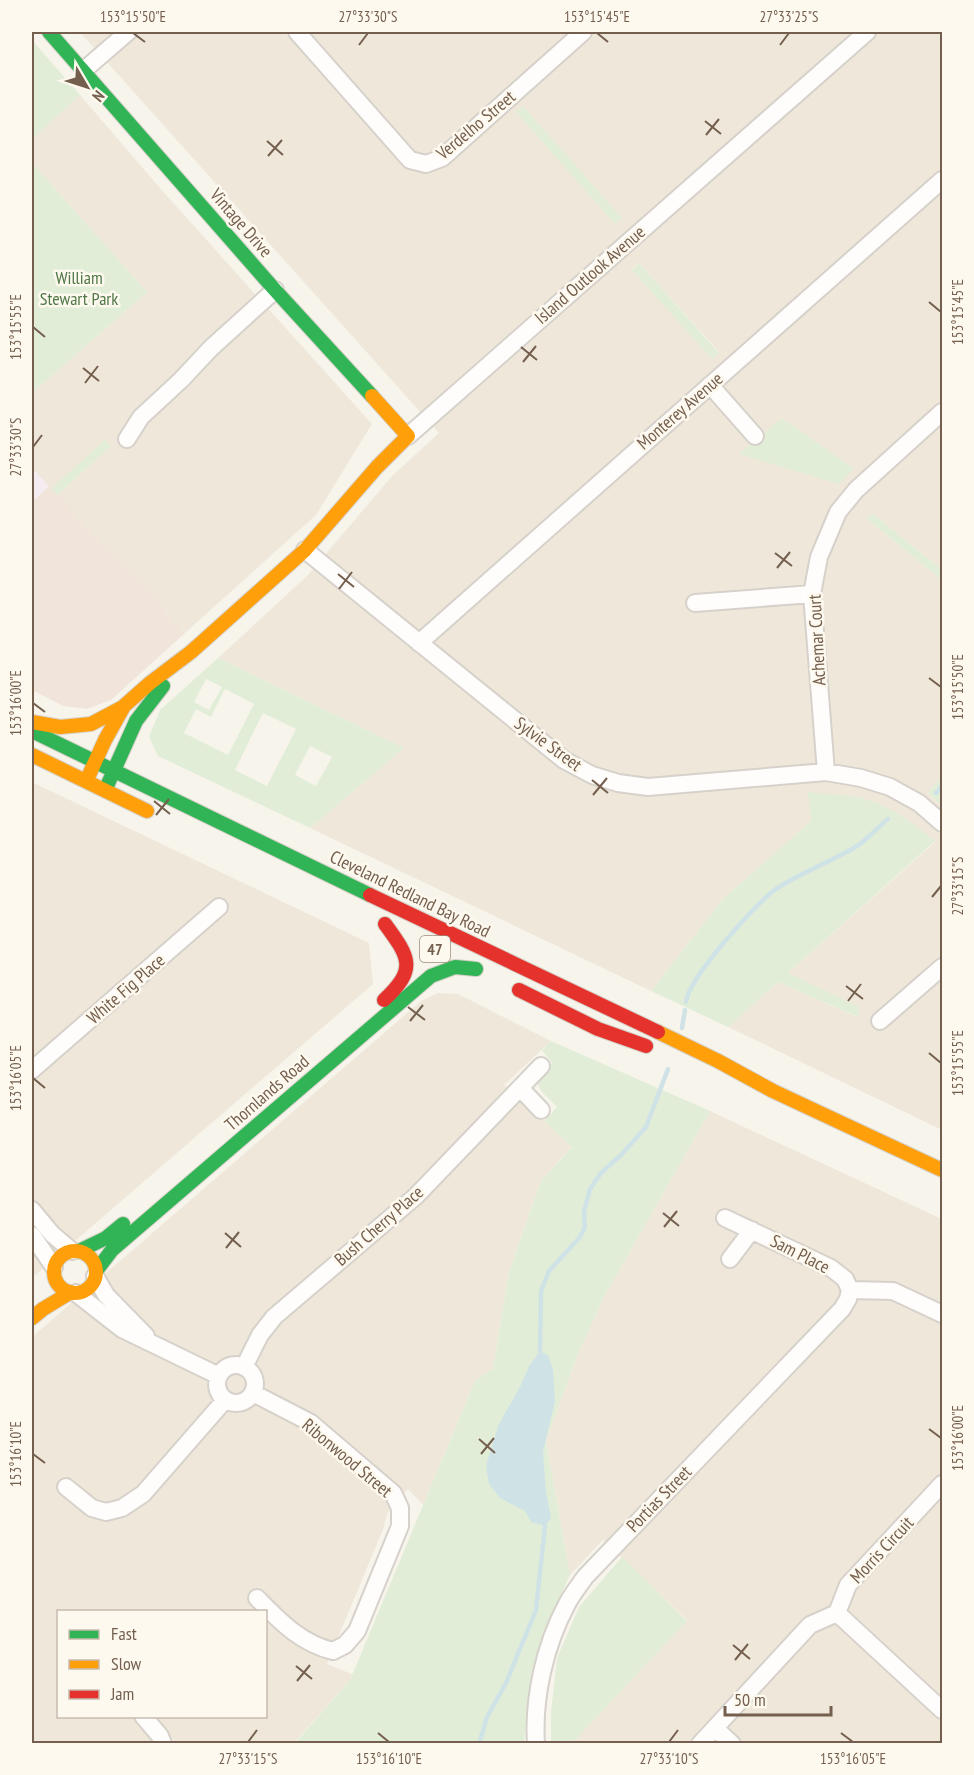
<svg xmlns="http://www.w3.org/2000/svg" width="974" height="1775" viewBox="0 0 974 1775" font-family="'PT Sans Narrow',sans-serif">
  <rect width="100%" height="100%" fill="#f7f4ec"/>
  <path fill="#efe8da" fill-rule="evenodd" d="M80,32H942V570L872,513L867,519L942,580V776L928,793L942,806V1130L728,1027L778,982L857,1017L859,1007L787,974L935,842L811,821L723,899L651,991L310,828L404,748L218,658L308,575L392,476L439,433ZM639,263L719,352V353L632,269Z
    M80,95L159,187L372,424L316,515L185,633L57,495L110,447L106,441L51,489L32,468V393L147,292L32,163V139Z
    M32,782L369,943L373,984L32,1278Z
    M438,993L458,994L551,1041L504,1085L572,1146L541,1181L509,1272L493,1369L475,1381L423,1505L408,1489L387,1514L384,1527L327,1664L352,1674L350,1680L294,1743H32V1337L421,1001ZM58,1612H266V1716H58Z
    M710,1111L942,1219V1743H572L687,1620L603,1540L570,1575L546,1441L577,1356L604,1297Z"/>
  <path fill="#f1e5db" d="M49,486L185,633L111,700L87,709L63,706L32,690V502Z"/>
  <path fill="#f5ecf2" d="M32,468L49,486L32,502Z"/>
  <path fill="#e2edd8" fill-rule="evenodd" d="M32,40L80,95L32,139Z
    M523,106L622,218L615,224L516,112Z
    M32,163L147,292L32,393Z
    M639,263L719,353L712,359L632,270Z
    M782,418L854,469L839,484L739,454Z
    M105,440L111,446L57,495L51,489Z
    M872,513L942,570V580L867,519Z
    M218,658L404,748L310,828L158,756L149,737L160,710ZM206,679L222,687L209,710L194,702ZM225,689L254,704L228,755L184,733L196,709L211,717ZM263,713L296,729L267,786L235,770ZM310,746L332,757L316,786L295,775Z
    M942,776V806L928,793Z
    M808,792C823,794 839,794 855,797C886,802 911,822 935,841L788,973L859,1007L858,1017L778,982L728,1027L651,991L723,899L811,821Z
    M551,1041L710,1111L604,1297L577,1356L546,1441L570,1575L551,1617L532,1670L524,1743L294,1744L350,1680L475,1381L493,1369L509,1272L541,1181L572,1147L544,1121L557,1107C537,1087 529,1086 552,1063L542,1050Z
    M622,1557L687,1621L572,1743H551V1713L557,1658L579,1607Z"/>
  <path fill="#cfe2e6" d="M540,1351L548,1355L553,1370L555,1401L543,1452L546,1492L551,1518L545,1526L531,1522L525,1511L500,1498L489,1484L486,1466L498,1426L521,1385L529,1366Z"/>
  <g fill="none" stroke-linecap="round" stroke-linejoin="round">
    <path stroke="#cfe2e6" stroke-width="4.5" d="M936,793L942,786
      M686,1002C688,979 755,904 776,889C802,872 831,862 857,846C868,839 878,827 888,819
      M682,1028L685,1010
      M540,1351L541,1291L549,1271L580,1237L585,1227L584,1212L590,1189L601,1173L622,1154L646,1127L668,1069
      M479,1744L487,1717L506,1683L536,1610L545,1526"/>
    <defs>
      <path id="street" d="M297,32L410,160L426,164L442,158L583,32
        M84,70L128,32
        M710,385L755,436
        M408,436L867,32
        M127,439L141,417L181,380L211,348L275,290
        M305,550L564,760L592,775L618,783L648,787L826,772L861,778L890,787L919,803L942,823
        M695,603L812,594
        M419,643L942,180
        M826,772L812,594L819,557L838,512L856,490L942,412
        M880,1021L942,967
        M32,1070L219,907
        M520,1088L541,1110
        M32,1210L52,1234L72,1251
        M725,1218L831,1268L845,1279L850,1290
        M32,1235L54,1267
        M730,1259L752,1230
        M95,1276L106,1295L146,1336
        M850,1290L893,1291L942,1314
        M76,1293L122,1329L219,1376
        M217 1384a19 19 0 1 1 38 0a19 19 0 1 1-38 0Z
        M244,1367L260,1335L274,1317L416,1196L541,1066
        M253,1393L311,1423L393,1493L400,1508V1526L357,1631L345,1645L333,1651C300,1643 280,1621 257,1598
        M66,1487L92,1508L106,1512L122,1508L143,1494L225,1400
        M837,1613L942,1710
        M143,1716L160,1736L163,1744
        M715,1728L732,1744
        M536,1744C533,1697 545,1645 567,1604C572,1594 579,1586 585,1577L842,1309L848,1299L850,1290
        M700,1744L810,1625L837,1613L848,1585L942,1484"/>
      <path id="fast" d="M49,32L275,290L372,396
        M32,731L370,895
        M107,786L136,721L163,686
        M79,1251L106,1238L123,1224
        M96,1271L112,1250L431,976L455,967L476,969"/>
      <path id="slow" d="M32,722L60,727L91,724L123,707
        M32,755L147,811
        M89,775L105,740L124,706L150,683L191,652L305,550L377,467L408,436L372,396
        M658,1032L718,1061L773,1091L942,1170
        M54 1272a21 21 0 1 1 42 0a21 21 0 1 1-42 0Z
        M32,1318L43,1309L71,1292"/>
      <path id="jam" d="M370,895L658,1032
        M519,990L598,1029L646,1046
        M384,1000C417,969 410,958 385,924"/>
    </defs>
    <use href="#street" stroke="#d6d1ca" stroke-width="20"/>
    <use href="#fast" stroke="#d5d0c7" stroke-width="16"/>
    <use href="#slow" stroke="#d5d0c7" stroke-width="16"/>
    <use href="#jam" stroke="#d5d0c7" stroke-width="16"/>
    <use href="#street" stroke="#fefdfc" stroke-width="16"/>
    <use href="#fast" stroke="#30b455" stroke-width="14"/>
    <use href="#slow" stroke="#ff9f0a" stroke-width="14"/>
    <use href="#jam" stroke="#e5322d" stroke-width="14"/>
  </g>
  <path fill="none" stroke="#745f4e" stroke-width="2" d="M133,33L145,42M597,33L608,42M359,45L368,33M780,45L789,33M705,121L721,134M706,135L719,119M267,141L283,155M268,156L282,140M929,302L941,312M33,327L45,337M521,347L537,360M523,362L536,346M83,368L99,381M85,383L98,366M33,447L42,435M775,553L792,566M777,568L790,552M338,574L354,587M339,589L352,572M929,678L941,687M33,703L45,712M592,780L608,793M593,795L607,778M154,801L170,814M156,815L169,799M932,897L941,886M846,986L863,999M848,1001L861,984M408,1007L425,1020M410,1021L423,1005M929,1053L941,1063M33,1078L45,1088M663,1213L679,1226M664,1227L677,1211M225,1233L241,1247M226,1248L239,1232M929,1429L941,1438M479,1439L495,1453M33,1454L45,1463M481,1454L494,1438M733,1645L750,1659M735,1660L748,1644M296,1666L312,1679M297,1681L310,1665M378,1733L389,1742M841,1733L853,1742M248,1742L257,1730M669,1742L678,1730"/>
  <g text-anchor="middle" stroke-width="5" stroke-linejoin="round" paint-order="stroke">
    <rect fill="#fef9ef" stroke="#9d8d7e" stroke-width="1.5" x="420" y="936" width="30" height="26" rx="4.5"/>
    <g font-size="16" font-weight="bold" fill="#745f4e">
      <text x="435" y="955">47</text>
    </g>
    <g font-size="18" fill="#745f4e" stroke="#fef9ef">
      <text transform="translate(476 125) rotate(-40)" y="6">Verdelho Street</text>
      <text transform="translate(241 223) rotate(49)" y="6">Vintage Drive</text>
      <text transform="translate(590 275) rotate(-41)" y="6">Island Outlook Avenue</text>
      <text transform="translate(680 411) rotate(-41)" y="6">Monterey Avenue</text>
      <text transform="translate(817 640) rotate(-93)" y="6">Achemar Court</text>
      <text transform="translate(548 744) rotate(36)" y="6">Sylvie Street</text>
      <text transform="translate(410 894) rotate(26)" y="6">Cleveland Redland Bay Road</text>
      <text transform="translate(126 989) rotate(-41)" y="6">White Fig Place</text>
      <text transform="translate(267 1093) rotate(-41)" y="6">Thornlands Road</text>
      <text transform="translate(379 1226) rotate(-41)" y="6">Bush Cherry Place</text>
      <text transform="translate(800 1254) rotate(27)" y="6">Sam Place</text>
      <text transform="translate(347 1458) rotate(40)" y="6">Ribonwood Street</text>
      <text transform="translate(659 1499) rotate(-46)" y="6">Portias Street</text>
      <text transform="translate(882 1550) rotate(-47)" y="6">Morris Circuit</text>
    </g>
    <g font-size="18" fill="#507847" stroke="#fef9ef">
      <text x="79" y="284">William<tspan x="79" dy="21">Stewart Park</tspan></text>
    </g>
  </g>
  <rect width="974" height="1775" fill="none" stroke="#fef9ef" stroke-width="66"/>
  <rect x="57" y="1610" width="210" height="108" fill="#fef9ef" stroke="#c7bbaf" stroke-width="1.5"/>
  <rect x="69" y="1630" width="30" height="9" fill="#30b455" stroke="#c7bbaf" stroke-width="1.5"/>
  <text x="111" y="1640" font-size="18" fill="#745f4e">Fast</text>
  <rect x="69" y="1660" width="30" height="9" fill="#ff9f0a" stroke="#c7bbaf" stroke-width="1.5"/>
  <text x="111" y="1670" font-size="18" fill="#745f4e">Slow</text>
  <rect x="69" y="1690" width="30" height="9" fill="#e5322d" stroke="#c7bbaf" stroke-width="1.5"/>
  <text x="111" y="1700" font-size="18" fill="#745f4e">Jam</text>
  <g transform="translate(87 87) rotate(129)" stroke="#fef9ef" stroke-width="4.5" paint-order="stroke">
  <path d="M0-4.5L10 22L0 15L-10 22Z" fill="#745f4e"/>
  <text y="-9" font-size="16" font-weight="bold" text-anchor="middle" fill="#745f4e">N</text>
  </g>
  <path d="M725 1706v9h106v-9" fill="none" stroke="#745f4e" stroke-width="3"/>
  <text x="734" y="1706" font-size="18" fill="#745f4e" stroke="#fef9ef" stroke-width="4.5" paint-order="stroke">50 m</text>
  <rect x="33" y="33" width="908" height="1709" fill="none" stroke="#745f4e" stroke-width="2"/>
  <g font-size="15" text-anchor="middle" fill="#745f4e">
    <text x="133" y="22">153°15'50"E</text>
    <text x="368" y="22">27°33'30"S</text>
    <text x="597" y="22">153°15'45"E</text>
    <text x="789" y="22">27°33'25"S</text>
    <text transform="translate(958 312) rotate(-90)" y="5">153°15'45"E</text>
    <text transform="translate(16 327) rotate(-90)" y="5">153°15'55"E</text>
    <text transform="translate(16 447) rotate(-90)" y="5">27°33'30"S</text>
    <text transform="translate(958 687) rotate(-90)" y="5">153°15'50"E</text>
    <text transform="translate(16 703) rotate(-90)" y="5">153°16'00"E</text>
    <text transform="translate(958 886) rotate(-90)" y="5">27°33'15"S</text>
    <text transform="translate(958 1063) rotate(-90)" y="5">153°15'55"E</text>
    <text transform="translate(16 1078) rotate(-90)" y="5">153°16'05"E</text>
    <text transform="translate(958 1438) rotate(-90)" y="5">153°16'00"E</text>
    <text transform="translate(16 1454) rotate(-90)" y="5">153°16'10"E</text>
    <text x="248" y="1764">27°33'15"S</text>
    <text x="389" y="1764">153°16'10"E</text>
    <text x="669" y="1764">27°33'10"S</text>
    <text x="853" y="1764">153°16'05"E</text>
  </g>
</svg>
